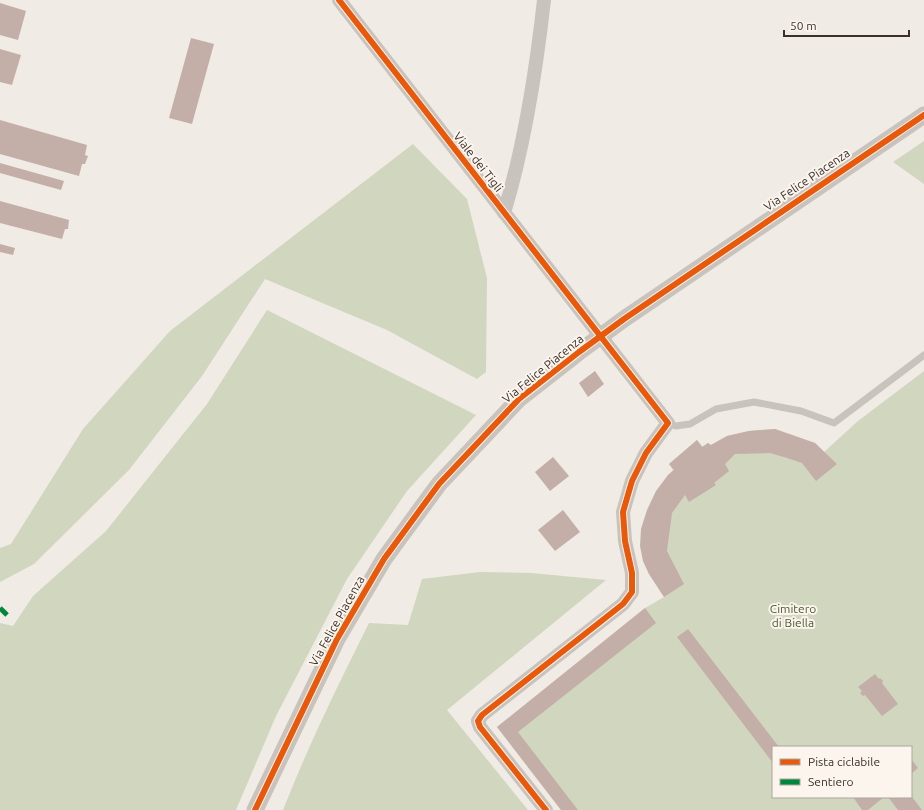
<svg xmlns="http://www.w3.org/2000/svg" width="924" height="810" viewBox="0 0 924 810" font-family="Ubuntu,sans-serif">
  <rect width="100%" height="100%" fill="#f0ebe5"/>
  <path fill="#d1d6bf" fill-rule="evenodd" d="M924,141V184L893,162Z
    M413,144L467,199L487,278L486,372L477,379L387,330L265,279L202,376L129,470L34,564L0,582V548L11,544L83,429L170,331Z
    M267,310L476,415L407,491L347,579L276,716L236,810H0V623L13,626L33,596L106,531L207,404Z
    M924,371V810H561L497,727L645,608L664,597L649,574L643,561L641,529L668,475L673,470L669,464L697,440L703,447L708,443L711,445L727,436L749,431L775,429L815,443L824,452L858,421ZM773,747H911V797H773Z
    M480,572L531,573L606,580L447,710L528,810H283C308,746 338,685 369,623L408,625L422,579Z"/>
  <path fill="#c3afa7" d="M0,3L26,11L18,40L0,35Z
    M191,38L214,44L192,124L169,118Z
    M0,49L21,55L12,85L0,82Z
    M0,120L87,145L85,155L88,156L85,164H82L79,176L0,154Z
    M0,163L64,181L61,190L0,173Z
    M0,201L69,220L68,229H65L62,239L0,223Z
    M0,244L15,248L13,255L0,252Z
    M595,371L604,384L588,397L579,383Z
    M775,429L815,443L837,464L816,481L802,463L787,458L770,453L735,454L725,464L729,471L714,483L716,485L689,502L685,495L672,513L667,551L684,584L664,597L649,574L643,561L640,546L641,529L647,510L656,491L668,475L674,470L669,464L697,440L702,447L708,443L711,445L727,436L749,431Z
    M553,457L569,476L550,491L535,472Z
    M563,510L580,532L555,551L538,530Z
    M645,608L656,623L518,732L578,810H561L497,727Z
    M688,629L779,747H773V763L677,637Z
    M875,674L879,679L880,678L883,681L882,683L898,704L882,716L865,695L863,696L860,693L862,691L858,687Z
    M911,759L918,768L911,774Z
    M853,797H884L868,810H862Z
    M888,797H912L922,810H898Z"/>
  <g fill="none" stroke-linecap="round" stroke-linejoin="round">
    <path stroke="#c9c3be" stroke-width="7" d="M668,423L676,426L690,424L716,409L754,402L801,411L834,423L924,355"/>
    <path stroke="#c9c3be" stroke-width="14" d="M339,0L668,423L646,453L632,481L623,512L625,541L632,573V592L623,604L482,715L478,721L480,727L546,810
      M504,213C525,144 536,72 544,0"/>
    <path stroke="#c9c3be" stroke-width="17" d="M255,810L337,639L384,559L439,484L519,399L579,352L624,319L924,115"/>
    <path stroke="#00873e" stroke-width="5" stroke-dasharray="10 5" stroke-linecap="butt" d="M0,608L10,618"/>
    <defs>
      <path id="cycleway" d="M339,0L668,423L646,453L632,481L623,512L625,541L632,573V592L623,604L482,715L478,721L480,727L546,810
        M255,810L337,639L384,559L439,484L519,399L579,352L624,319L924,115"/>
    </defs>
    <use href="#cycleway" stroke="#fbf5ee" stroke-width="8"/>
    <use href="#cycleway" stroke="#e8590c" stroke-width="6"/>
  </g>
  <g text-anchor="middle" stroke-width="4" stroke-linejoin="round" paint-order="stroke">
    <g font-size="12" fill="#3b302b" stroke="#fbf5ee">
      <text transform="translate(478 162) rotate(52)" y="4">Viale dei Tigli</text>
      <text transform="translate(807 180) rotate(-34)" y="4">Via Felice Piacenza</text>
      <text transform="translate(543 369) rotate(-39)" y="4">Via Felice Piacenza</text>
      <text transform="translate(337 621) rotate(-61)" y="4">Via Felice Piacenza</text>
    </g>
    <g font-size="12" fill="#4a5a2e" stroke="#fbf5ee">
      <text x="793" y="613">Cimitero<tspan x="793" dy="14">di Biella</tspan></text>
    </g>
  </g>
  <rect x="772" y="746" width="140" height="52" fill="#fbf5ee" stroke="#aea6a0"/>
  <rect x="780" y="759" width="20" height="6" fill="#e8590c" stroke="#aea6a0"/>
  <text x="808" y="766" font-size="12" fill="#3b302b">Pista ciclabile</text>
  <rect x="780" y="779" width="20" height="6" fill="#00873e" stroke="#aea6a0"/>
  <text x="808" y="786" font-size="12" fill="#3b302b">Sentiero</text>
  <path d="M784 30v6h125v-6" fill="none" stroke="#3b302b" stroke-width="2"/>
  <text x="790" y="30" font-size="12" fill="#3b302b" stroke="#fbf5ee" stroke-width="3" paint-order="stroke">50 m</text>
</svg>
